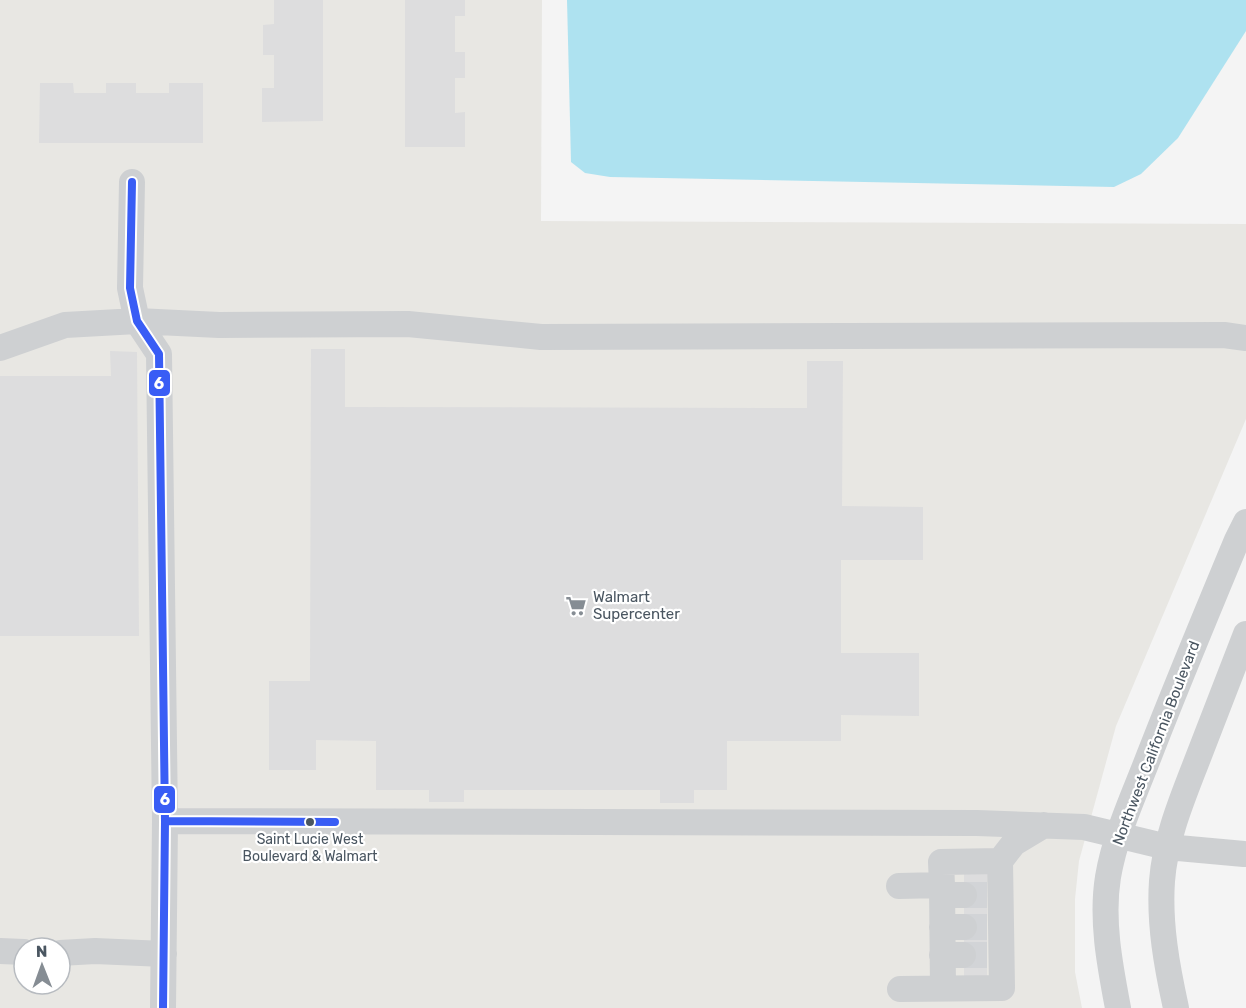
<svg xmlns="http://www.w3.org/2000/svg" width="1246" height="1008" font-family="Rubik,sans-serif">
  <rect width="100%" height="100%" fill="#f4f4f4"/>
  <!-- commercial -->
  <path fill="#e8e7e3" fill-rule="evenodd" d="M0 0H542L541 221 1246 224V419L1116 726 1079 861 1075 899V972L1082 1008H0ZM24 948H60V984H24Z"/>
  <!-- water -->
  <path fill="#aee2f0" d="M567 0H1246V31L1178 138 1141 174 1114 187 610 177 585 173 571 162Z"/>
  <!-- building -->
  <path fill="#ddddde" d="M274 0H323V121L262 122V88H274V55H263V25L274 24Z
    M405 0H465V16H455V52H465V78H455V113L465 112V147H405Z
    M40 83H73L74 93H106V83H136V93H169V83H203V143H39Z
    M311 349H345V407L807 408V361H843L842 506 923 507V560H841V653H919V716L841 715V741H727V790H694V803H660V790H464V802H429V790H376V741L316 740V770H269V681H310Z
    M110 351 137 352 139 636H0V376H111Z
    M964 873H987V984L964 985Z"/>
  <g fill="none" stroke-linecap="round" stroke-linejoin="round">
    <!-- minor-tunnel -->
    <path stroke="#d2d4d7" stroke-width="26" stroke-dasharray="26 13" stroke-linecap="butt" d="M964 895H987
      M964 927H987
      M963 955H987"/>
    <!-- minor -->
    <path stroke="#ced0d2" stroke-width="26" d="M132 182 130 288 137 321 159 354 165 821 163 1008
      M0 348 65 325 137 321 219 325 408 324 541 337 1224 335 1246 338
      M165 821 977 823 1084 827 1167 847 1244 854
      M942 885 943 988
      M899 886 942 885 941 862 1000 861
      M942 895H964
      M942 927H964
      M0 951 24 952
      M60 953 95 951 164 954
      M942 955H963
      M900 989 1002 988 1000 861 1014 843 1044 825
      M1118 1008C1110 966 1101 920 1108 877 1115 835 1134 795 1149 756 1177 684 1207 612 1237 540L1246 522
      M1176 1008C1167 967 1159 924 1162 881 1165 839 1183 797 1198 758 1214 716 1230 675 1246 634"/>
    <!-- bus-1 casing -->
    <g stroke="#fff" stroke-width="12">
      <path id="bus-1" d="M132 182 130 288 137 321 159 354 165 821 163 1008
        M165 821 335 822"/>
    </g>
    <!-- bus-1 -->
    <use href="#bus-1" stroke="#395df5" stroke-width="8"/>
  </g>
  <!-- icons -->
  <defs>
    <g id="supermarket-bare" transform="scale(1.62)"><path d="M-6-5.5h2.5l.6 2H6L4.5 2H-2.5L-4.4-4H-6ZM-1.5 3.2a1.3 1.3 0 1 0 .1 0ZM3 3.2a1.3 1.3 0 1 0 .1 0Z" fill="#868d94" stroke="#fff" stroke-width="2.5" paint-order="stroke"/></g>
  </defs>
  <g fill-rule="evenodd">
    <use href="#supermarket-bare" x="576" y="606"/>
  </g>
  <!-- markers -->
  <circle fill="#4a5661" stroke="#fff" stroke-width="2" cx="310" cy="822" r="5"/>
  <g text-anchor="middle" stroke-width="4.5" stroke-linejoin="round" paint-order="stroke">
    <!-- bus labels -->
    <g font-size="14" fill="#4a5661" stroke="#fff">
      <text x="310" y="844">Saint Lucie West<tspan x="310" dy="17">Boulevard &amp; Walmart</tspan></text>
    </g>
    <!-- poi labels -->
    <g font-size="15" fill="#4a5661" stroke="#fff" text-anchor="start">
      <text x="593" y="602">Walmart<tspan x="593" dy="17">Supercenter</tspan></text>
    </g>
    <!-- street labels -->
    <g font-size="15" fill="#4a5661" stroke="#fff">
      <text transform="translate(1156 743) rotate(-69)" y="5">Northwest California Boulevard</text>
    </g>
  </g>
  <g stroke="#fff" stroke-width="2">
    <rect x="148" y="369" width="23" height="28" rx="6" fill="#395df5"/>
    <rect x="153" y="785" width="23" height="29" rx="6" fill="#395df5"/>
  </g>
  <g font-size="16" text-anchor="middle" font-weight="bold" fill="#fff">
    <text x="159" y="389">6</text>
    <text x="165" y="805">6</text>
  </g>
  <!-- north arrow -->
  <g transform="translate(42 966) rotate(359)"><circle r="28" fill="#ffffff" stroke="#b7bbc0" stroke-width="1.5"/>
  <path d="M0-4.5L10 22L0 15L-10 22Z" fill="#868d94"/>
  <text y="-9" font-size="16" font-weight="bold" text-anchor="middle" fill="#4a5661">N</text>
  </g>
</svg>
